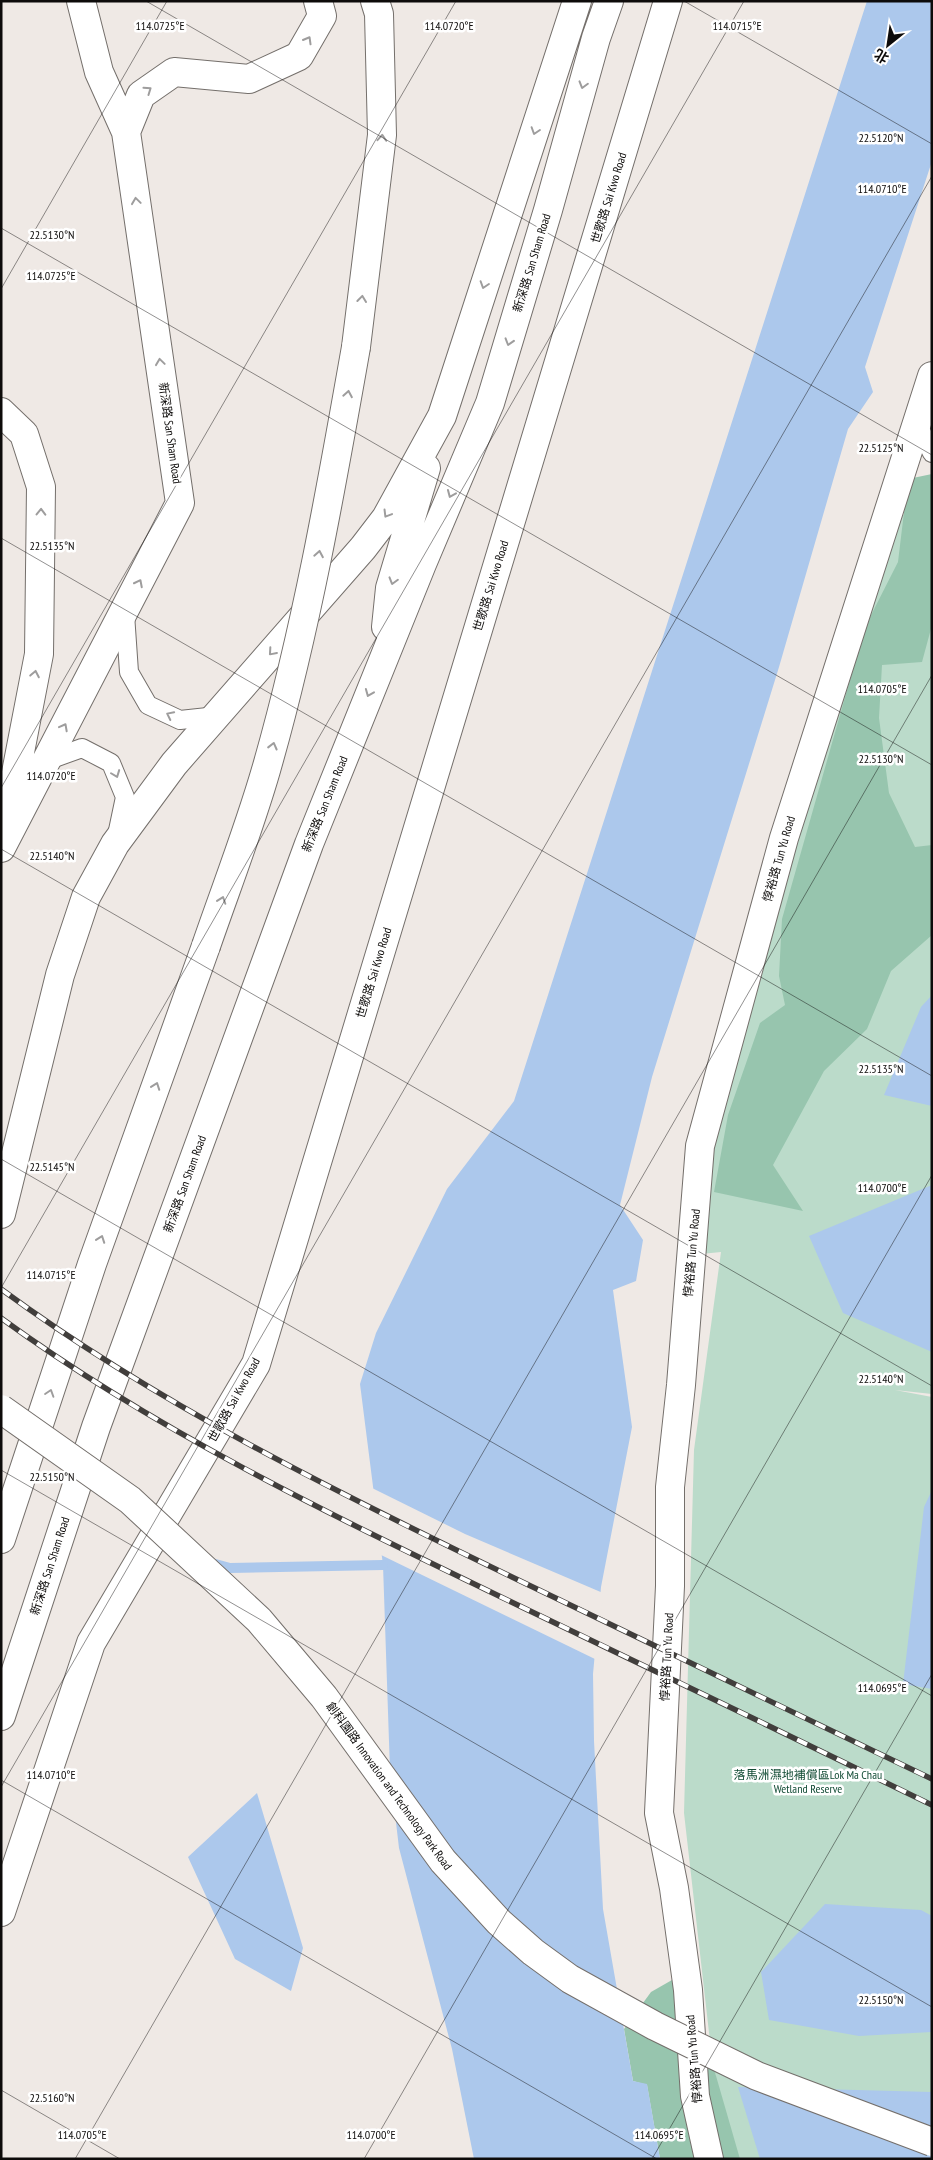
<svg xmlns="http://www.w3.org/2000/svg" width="933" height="2160" font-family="'PT Sans Narrow','Noto Sans SC',sans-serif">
  <rect width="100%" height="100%" fill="#efe9e5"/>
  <!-- green -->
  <path fill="#bbdbca" d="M889 513 932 518V1394L895 1390 932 1397V2159H730L711 2050 684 1813 694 1450 721 1252 691 1255 700 1146Z"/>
  <!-- forest -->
  <path fill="#97c5ae" d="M932 474V625L922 662 882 665 879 718 889 793 915 847 932 845V935L891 971 867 1029 824 1071 773 1165 803 1211 714 1192 728 1115 760 1023 785 1005 779 976 782 919 865 627 898 562 908 479Z
    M686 1972 740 2159H660L647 2085 633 2081 624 2029 651 1992Z"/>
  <!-- water -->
  <path fill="#acc8ec" d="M867 1H932V161L865 367 873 392 848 429 779 667 652 1077 620 1205 643 1240 636 1281 613 1290 632 1427 601 1587 593 1674 594 1741 603 1909 633 2081 647 2084 660 2159H474L452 2049 399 1848 390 1771 383 1565 360 1384 376 1333 447 1189 514 1101Z
    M932 995V1106L884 1095 921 1007Z
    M932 1185V1352L843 1313 809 1236Z
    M932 1490V1689L903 1684 924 1507Z
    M257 1793 303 1948 291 1991 235 1959 188 1857Z
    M825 1904 921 1910 932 1916V2032L859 2036 769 2020 761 1972Z
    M738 2087 932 2092V2159H760Z"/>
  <!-- pier -->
  <path fill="#efe9e5" d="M370 1487 465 1534 603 1593 597 1660 379 1554Z"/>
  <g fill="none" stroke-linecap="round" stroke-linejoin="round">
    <!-- stream -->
    <path stroke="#acc8ec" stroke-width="10" d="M208 1562 230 1568 383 1565"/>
    <!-- service casing -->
    <g stroke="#746f6b" stroke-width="20">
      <path id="service" d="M917 423 932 453
        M125 614 129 672 148 705 180 720 217 716
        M46 761 82 748 111 763 125 797 117 835"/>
    </g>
    <!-- minor casing -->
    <g stroke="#746f6b" stroke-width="30">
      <path id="minor" d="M1 1912 91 1643 256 1364 668 1
        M709 2159 695 2096 688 1990 674 1888 659 1813 670 1586V1487L681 1385 700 1146 784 838 932 376"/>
    </g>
    <!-- primary casing -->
    <g stroke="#746f6b" stroke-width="30">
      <path id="primary" d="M126 132 141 95 174 72 249 79 299 56 322 16 318 1
        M356 347 382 135 379 14 375 1
        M1 412 24 434 41 487 39 654 8 814
        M386 627 390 588 426 468
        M1 848 180 503 126 132 99 72 81 1
        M1 1214 60 975 86 897 115 844 174 764 363 548 386 518 442 416 577 1
        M1 1539 92 1264 206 946
        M1 1716 96 1427 309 844 422 564 490 403 548 210 596 38 609 1"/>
    </g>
    <!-- service -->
    <use href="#service" stroke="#fff" stroke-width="18"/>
    <!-- minor -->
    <use href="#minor" stroke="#fff" stroke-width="28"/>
    <!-- primary -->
    <use href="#primary" stroke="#fff" stroke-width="28"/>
    <!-- rail casing -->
    <g stroke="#413e3c" stroke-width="5.5">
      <path id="rail" d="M1 1289C159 1405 336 1492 512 1577 652 1644 792 1712 932 1779
        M1 1318C155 1430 327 1513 499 1596 643 1665 788 1735 932 1805"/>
    </g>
    <!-- rail -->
    <use href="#rail" stroke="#fff" stroke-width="4" stroke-dasharray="11" stroke-linecap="butt"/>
    <!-- tertiary-bridge casing -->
    <g stroke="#746f6b" stroke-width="30" stroke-linecap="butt">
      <path id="tertiary-bridge" d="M1 1409 130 1500 259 1620 324 1697 443 1861 499 1922 533 1952 570 1979 655 2026 757 2076 932 2142"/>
    </g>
    <!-- primary-bridge casing -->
    <g stroke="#746f6b" stroke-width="30" stroke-linecap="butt">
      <path id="primary-bridge" d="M206 946C226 888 249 829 266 770 306 631 331 489 356 347"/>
    </g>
    <!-- tertiary-bridge -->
    <use href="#tertiary-bridge" stroke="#fff" stroke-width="28"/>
    <!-- primary-bridge -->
    <use href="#primary-bridge" stroke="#fff" stroke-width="28"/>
  </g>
  <!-- one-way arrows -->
  <defs><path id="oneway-chevron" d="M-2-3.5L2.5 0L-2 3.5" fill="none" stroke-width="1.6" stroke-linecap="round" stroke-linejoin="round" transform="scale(1.25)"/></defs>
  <g stroke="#9e9d9d">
    <use href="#oneway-chevron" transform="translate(308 40) rotate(-60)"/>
    <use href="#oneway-chevron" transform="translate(583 85) rotate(106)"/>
    <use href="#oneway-chevron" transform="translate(148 90) rotate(-35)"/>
    <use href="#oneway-chevron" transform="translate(535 131) rotate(108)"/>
    <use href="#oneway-chevron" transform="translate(382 138) rotate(-86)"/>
    <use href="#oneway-chevron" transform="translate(136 201) rotate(-98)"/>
    <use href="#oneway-chevron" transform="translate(484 285) rotate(108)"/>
    <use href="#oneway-chevron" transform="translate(362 299) rotate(-83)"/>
    <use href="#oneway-chevron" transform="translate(509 342) rotate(107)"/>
    <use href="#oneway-chevron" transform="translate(160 362) rotate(-98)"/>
    <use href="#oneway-chevron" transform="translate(348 394) rotate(-80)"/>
    <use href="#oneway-chevron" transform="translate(451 494) rotate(113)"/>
    <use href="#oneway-chevron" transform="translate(41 512) rotate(-89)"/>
    <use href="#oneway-chevron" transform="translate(387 514) rotate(121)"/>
    <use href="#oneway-chevron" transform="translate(319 554) rotate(-80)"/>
    <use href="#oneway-chevron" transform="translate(393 581) rotate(106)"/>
    <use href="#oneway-chevron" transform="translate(139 583) rotate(-63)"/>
    <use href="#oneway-chevron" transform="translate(272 652) rotate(131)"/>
    <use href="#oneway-chevron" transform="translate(35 674) rotate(-79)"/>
    <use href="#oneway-chevron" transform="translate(369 693) rotate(112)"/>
    <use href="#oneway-chevron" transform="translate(170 715) rotate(-154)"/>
    <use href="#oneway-chevron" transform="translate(64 727) rotate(-62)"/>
    <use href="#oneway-chevron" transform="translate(273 746) rotate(-76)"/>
    <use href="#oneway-chevron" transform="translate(116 774) rotate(69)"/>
    <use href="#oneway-chevron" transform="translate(222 900) rotate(-71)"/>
    <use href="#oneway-chevron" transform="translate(156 1086) rotate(-70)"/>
    <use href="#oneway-chevron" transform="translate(101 1239) rotate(-70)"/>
    <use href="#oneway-chevron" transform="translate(50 1393) rotate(-72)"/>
  </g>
  <!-- ticks -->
  <path fill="none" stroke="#0d0b0a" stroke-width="1" stroke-opacity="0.45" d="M146 1 932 455M684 1 932 144M1 228 932 765M1 289 167 1M1 538 932 1076M1 788 456 1M1 849 932 1386M1 1159 932 1696M1 1288 744 1M1 1470 932 2007M1 1780 657 2159M1 1787 932 176M1 2090 120 2159M75 2159 932 675M364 2159 932 1175M652 2159 932 1674"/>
  <g text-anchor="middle" stroke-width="5" stroke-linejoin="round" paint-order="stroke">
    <!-- street labels -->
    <g font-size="12" fill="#0d0b0a" stroke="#fff">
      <text transform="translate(609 198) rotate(-73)" y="4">世歌路 Sai Kwo Road</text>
      <text transform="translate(532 263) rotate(-73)" y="4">新深路 San Sham Road</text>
      <text transform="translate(170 433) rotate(82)" y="4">新深路 San Sham Road</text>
      <text transform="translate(491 586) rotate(-73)" y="4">世歌路 Sai Kwo Road</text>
      <text transform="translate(325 804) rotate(-68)" y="4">新深路 San Sham Road</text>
      <text transform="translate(779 859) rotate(-74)" y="4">惇裕路 Tun Yu Road</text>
      <text transform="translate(374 973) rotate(-73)" y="4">世歌路 Sai Kwo Road</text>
      <text transform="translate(185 1184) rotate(-70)" y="4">新深路 San Sham Road</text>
      <text transform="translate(692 1253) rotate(-85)" y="4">惇裕路 Tun Yu Road</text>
      <text transform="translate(234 1400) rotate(-61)" y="4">世歌路 Sai Kwo Road</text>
      <text transform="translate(50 1566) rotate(-72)" y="4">新深路 San Sham Road</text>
      <text transform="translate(667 1657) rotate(-87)" y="4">惇裕路 Tun Yu Road</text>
      <text transform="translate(389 1786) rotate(54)" y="4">創科園路 Innovation and Technology Park Road</text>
      <text transform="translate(694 2059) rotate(-95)" y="4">惇裕路 Tun Yu Road</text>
    </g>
    <!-- park labels -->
    <g font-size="12" fill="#124c35" stroke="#fff">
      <text x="808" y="1779">落馬洲濕地補償區Lok Ma Chau<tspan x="808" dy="14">Wetland Reserve</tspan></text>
    </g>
  </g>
  <g font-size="12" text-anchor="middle" fill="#0d0b0a" stroke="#fff" stroke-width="5" stroke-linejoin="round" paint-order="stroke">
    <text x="449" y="30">114.0720°E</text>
    <text x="160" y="30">114.0725°E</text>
    <text x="737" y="30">114.0715°E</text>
    <text x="881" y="142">22.5120°N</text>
    <text x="882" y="193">114.0710°E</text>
    <text x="52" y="239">22.5130°N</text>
    <text x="51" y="280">114.0725°E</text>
    <text x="881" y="452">22.5125°N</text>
    <text x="52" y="550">22.5135°N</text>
    <text x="882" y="693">114.0705°E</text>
    <text x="881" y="763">22.5130°N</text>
    <text x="51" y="780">114.0720°E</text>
    <text x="52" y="860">22.5140°N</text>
    <text x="881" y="1073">22.5135°N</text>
    <text x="52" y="1171">22.5145°N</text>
    <text x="882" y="1192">114.0700°E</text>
    <text x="51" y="1279">114.0715°E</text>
    <text x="881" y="1383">22.5140°N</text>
    <text x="52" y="1481">22.5150°N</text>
    <text x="882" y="1692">114.0695°E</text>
    <text x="51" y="1779">114.0710°E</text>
    <text x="881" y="2004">22.5150°N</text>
    <text x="52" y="2102">22.5160°N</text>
    <text x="82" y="2139">114.0705°E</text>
    <text x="371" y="2139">114.0700°E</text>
    <text x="659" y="2139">114.0695°E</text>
  </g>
  <!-- border -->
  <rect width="933" height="2160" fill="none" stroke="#0d0b0a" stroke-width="5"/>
  <!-- north arrow -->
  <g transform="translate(888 45) rotate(210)" stroke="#ffffff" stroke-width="4" paint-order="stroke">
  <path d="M0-4L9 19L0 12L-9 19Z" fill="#0d0b0a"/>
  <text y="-8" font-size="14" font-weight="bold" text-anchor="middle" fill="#0d0b0a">北</text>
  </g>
</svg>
